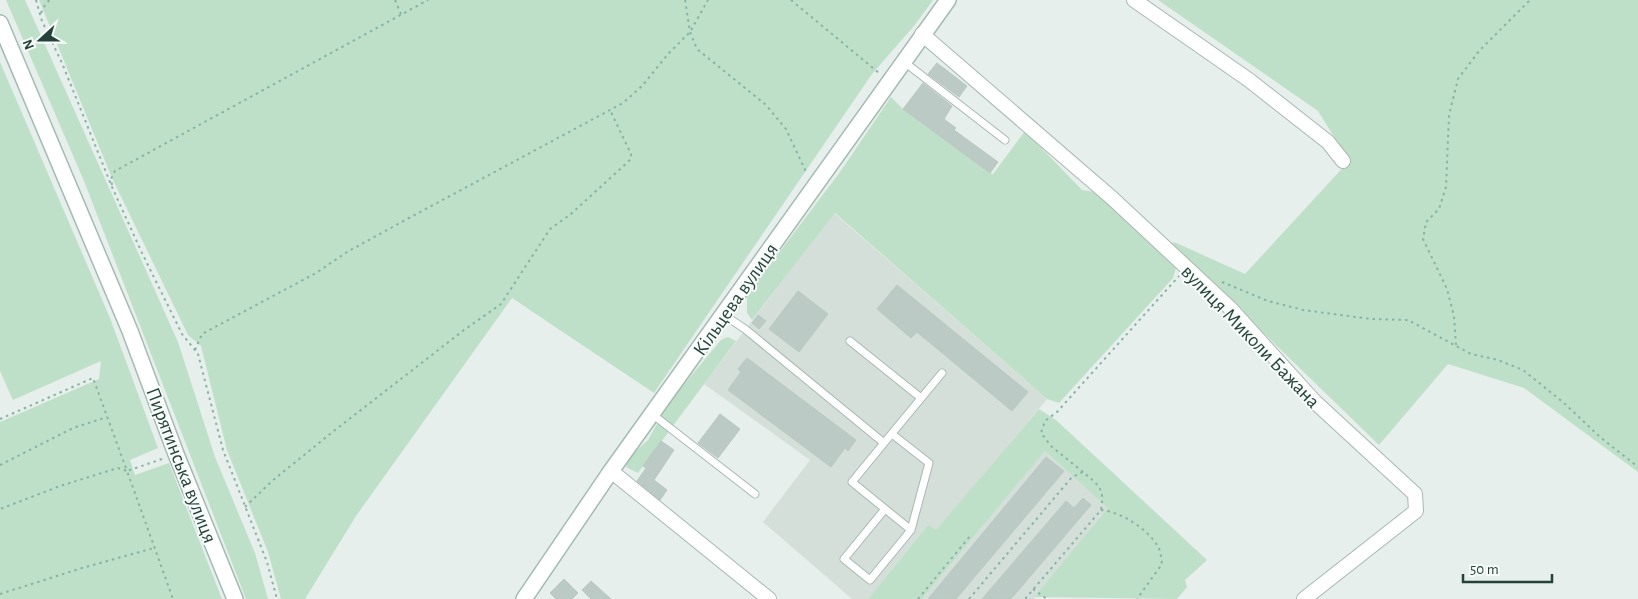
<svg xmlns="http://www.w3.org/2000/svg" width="1638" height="599" font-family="'Alegreya Sans',sans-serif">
  <rect width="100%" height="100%" fill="#e6efeb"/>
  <!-- built -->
  <path fill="#d4dfda" d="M834 213 1047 399 936 531 928 525 868 599H852L763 522 810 460 704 384Z
    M1045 451 1109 508 1034 597 1036 599H922Z"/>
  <!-- green -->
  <path fill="#bfe0c8" d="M6 0H25L178 342 215 457 255 553 268 599H246L84 181Z
    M39 0H933L914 26 872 74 654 393 512 298 356 516 305 599H281L268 552 227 450 201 346 188 335 112 178Z
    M1158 0H1638V472L1524 388 1448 364 1379 445 1172 244 1174 242 1245 274 1349 161 1318 111Z
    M0 62 110 318 158 448 130 460 135 475 169 463 222 599H0V422L99 379 101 361 13 400 0 371Z
    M891 97 903 109 990 173 993 174 1025 131 1082 190 1095 192 1176 268 1173 278 1059 403 1047 399 835 213 752 320 747 313V295L840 172Z
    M728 337 736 341 638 473 626 467 630 456 648 440 670 401 721 340Z
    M1039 409 1056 420 1207 560 1185 580 1187 587 1177 599 1034 597 1108 508 1045 451 922 599H868L928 525 936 530Z"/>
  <!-- building -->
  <path fill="#bbcac4" stroke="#b8c9c2" d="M937 63 967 86 959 97 928 74Z
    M923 83 952 106 944 119 956 128 954 130 998 162 990 173 903 109Z
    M897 285 1028 392 1012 411 917 332 911 338 877 309Z
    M798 291 828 314 799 352 769 329Z
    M758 315 766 321 759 329 752 323Z
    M747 358 856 440 848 451 845 448 831 467 728 390 741 372 738 369Z
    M720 414 740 429 718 458 698 443Z
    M661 441 674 450 654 480 667 490 660 500 637 481 646 468 643 466Z
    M1046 457 1064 471 956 599H928Z
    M1083 498 1091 505 1011 599H982L1066 501 1074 508Z
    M564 579 578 593 572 599H556L550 593Z
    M591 581 611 599H591L582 590Z"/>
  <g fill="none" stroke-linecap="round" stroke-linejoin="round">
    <!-- lane casing -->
    <g stroke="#a8b8b2" stroke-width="9">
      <path id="lane" d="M903 61 1005 140
        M724 315 745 329 884 443 942 373
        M850 341 921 398
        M652 414 755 494
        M892 434 929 463 911 530
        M884 443 852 482 911 530 870 580 844 559 885 509"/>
    </g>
    <!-- street casing -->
    <g stroke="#a8b8b2" stroke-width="16">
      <path id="street" d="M1134 0 1249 80 1328 142 1343 161
        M922 34 1112 198 1230 308 1315 402 1415 494 1416 511 1304 599
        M611 471 769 599"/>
    </g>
    <!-- secondary casing -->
    <g stroke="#a4bbb3" stroke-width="18">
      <path id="secondary" d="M0 23 130 331 176 454 235 599
        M524 599 611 471 948 0"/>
    </g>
    <!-- path -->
    <path stroke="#86b3a5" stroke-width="2" stroke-dasharray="2.5 4" stroke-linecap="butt" d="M36 0 42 21 62 63 112 187 142 253 182 334 198 354 223 450 267 562 277 599
      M395 0 401 14
      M685 0 690 32 697 49 766 105 786 129 807 174
      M791 0 879 73
      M41 13 46 3 50 0
      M112 185 111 179 115 171 428 0
      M1222 282 1268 301 1303 310 1371 319 1408 320 1471 354 1498 360 1523 370 1564 403 1600 437 1638 467
      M1456 345 1454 316 1447 289 1423 239 1426 222 1439 209 1446 187 1449 115 1458 79 1479 51 1530 0
      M195 350 202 334 316 273 347 252 409 218 623 103 642 86 669 53 690 32 708 0
      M0 419 93 378 127 471 118 468 60 486 0 509
      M162 459 127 471 173 599
      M0 465 73 428 107 417
      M1083 472 1051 446 1041 433 1045 421 1057 412 1179 276
      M245 507 272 481 330 434 464 330 501 304 550 229 571 214 631 159V154L610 110
      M1101 510C1121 512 1146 528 1157 545 1161 550 1161 559 1162 564L1137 599
      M1033 589 1047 599
      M0 594 82 568 154 548
      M918 599 971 535
      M969 599 1072 477 1083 472C1099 486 1105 488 1101 510L1025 599"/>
    <!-- lane -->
    <use href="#lane" stroke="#fff" stroke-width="7"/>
    <!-- street -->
    <use href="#street" stroke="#fff" stroke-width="14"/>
    <!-- secondary -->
    <use href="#secondary" stroke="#fff" stroke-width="15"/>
  </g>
  <g text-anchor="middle" stroke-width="4" stroke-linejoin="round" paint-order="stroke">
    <!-- street labels -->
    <g font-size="20" fill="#24423a" stroke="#f7fbf9">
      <text transform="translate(735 299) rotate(-55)" y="7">Кільцева вулиця</text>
      <text transform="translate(1251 336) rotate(46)" y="7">вулиця Миколи Бажана</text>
      <text transform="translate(182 465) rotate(69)" y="7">Пирятинська вулиця</text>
    </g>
  </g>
  <!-- north arrow -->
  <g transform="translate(40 40) rotate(249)" stroke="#f7fbf9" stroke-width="4" paint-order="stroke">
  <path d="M0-4L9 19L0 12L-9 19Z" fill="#24423a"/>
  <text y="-8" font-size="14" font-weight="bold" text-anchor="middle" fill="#24423a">N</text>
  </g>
  <!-- scale -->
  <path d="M1463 574v8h89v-8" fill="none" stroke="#24423a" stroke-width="2.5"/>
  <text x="1470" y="574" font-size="15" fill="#24423a" stroke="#f7fbf9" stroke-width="4" paint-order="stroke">50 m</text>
</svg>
